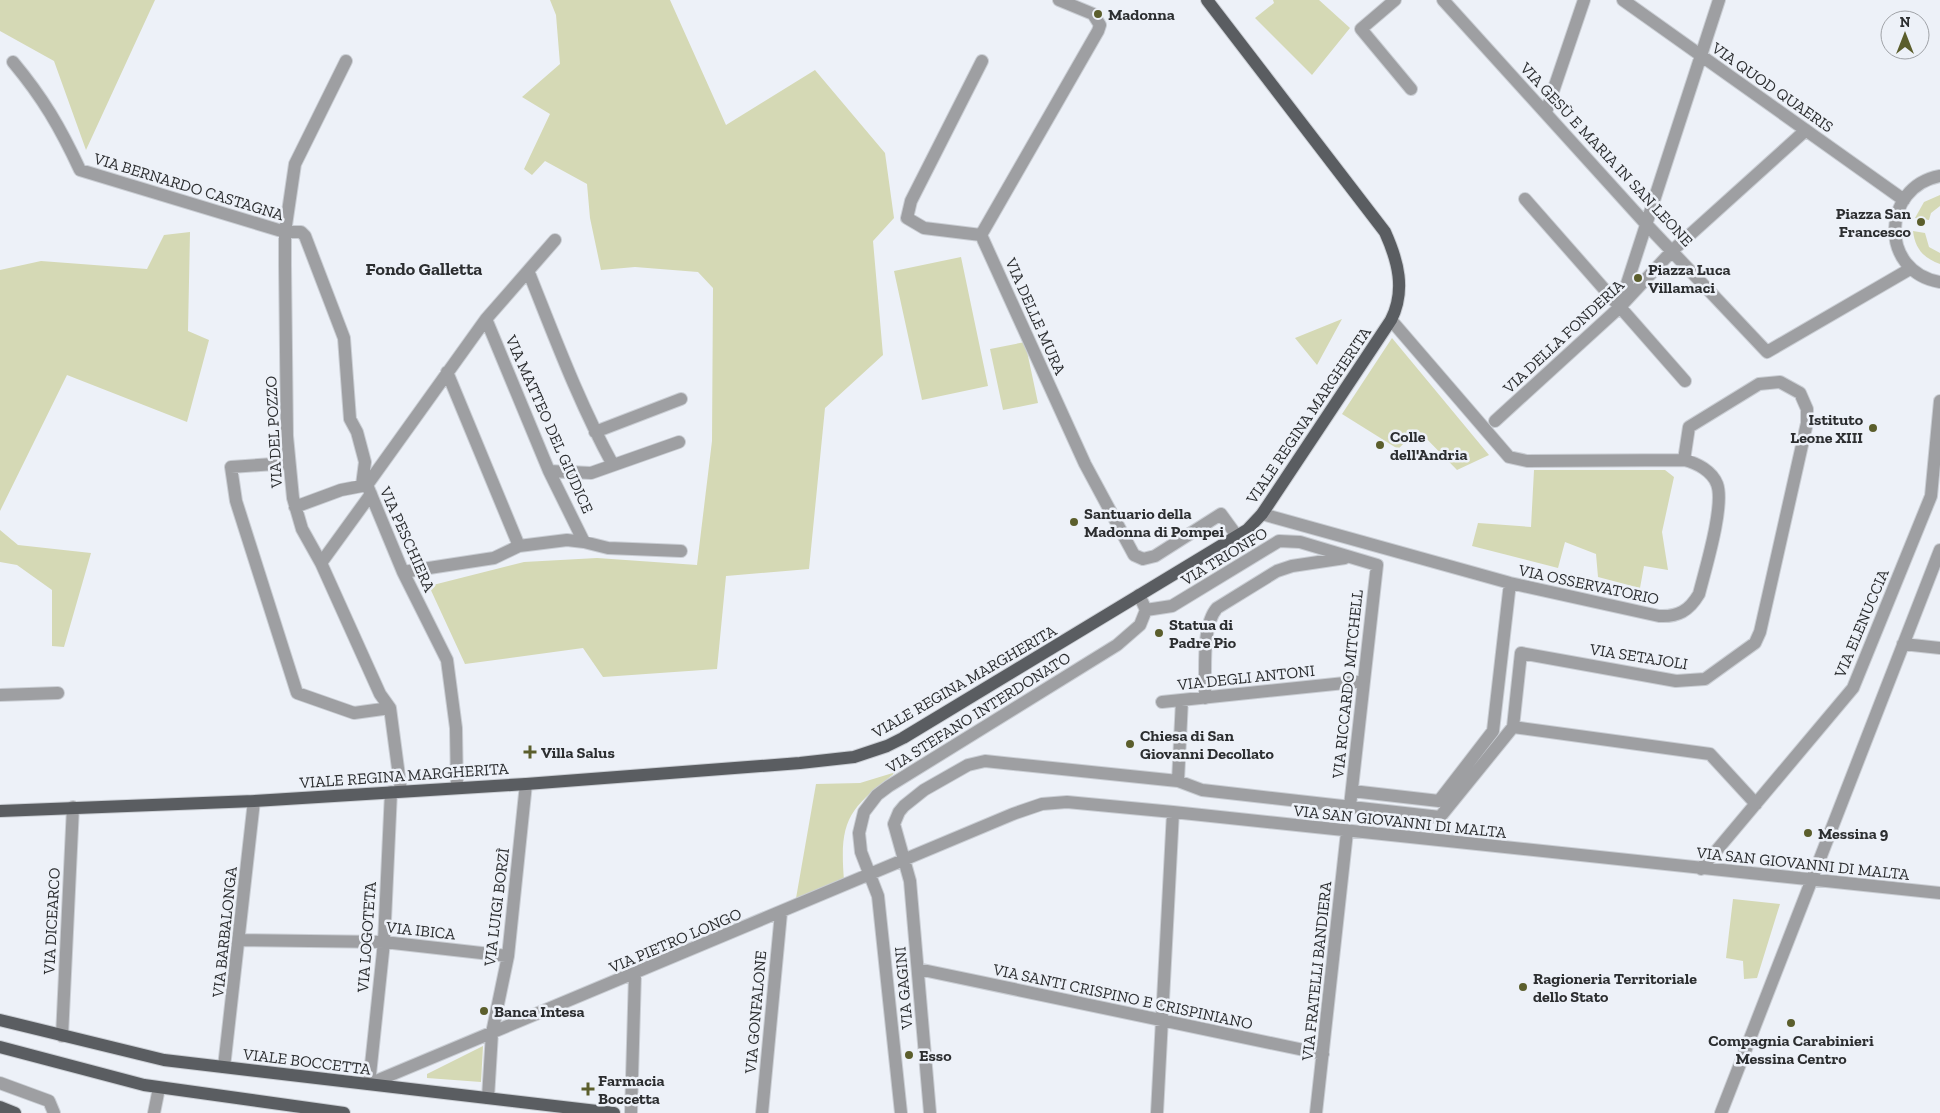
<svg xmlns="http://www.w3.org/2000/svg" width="1940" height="1113" font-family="'Zilla Slab',serif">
  <rect width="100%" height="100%" fill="#edf1f8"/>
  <!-- green -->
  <path fill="#d5d9b5" d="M0 0H155L86 150 54 61 0 31Z
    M550 0H670L726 125 815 70 885 153 894 218 873 241 883 355 825 408 809 569 726 576 717 669 603 677 583 648 465 664 429 586 524 562 597 558 697 565 712 441 713 288 698 272 635 267 601 270 590 218 587 184 545 161 532 175 524 169 550 114 522 97 560 64 556 15Z
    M1273 0H1319L1350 28 1312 75 1255 18 1274 3Z
    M1940 195V206L1931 213 1929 220 1915 218 1924 202Z
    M1913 231 1925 233 1929 247 1940 253V264C1923 258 1915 248 1913 231Z
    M190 232 188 331 209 340 187 422 67 375 0 511V270L41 261 147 269 164 235Z
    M961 257 988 386 922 400 894 271Z
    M1342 319 1317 365 1295 338Z
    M1392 338 1489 455 1457 470 1418 430 1398 449 1342 414Z
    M1025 342 1038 403 1003 410 990 349Z
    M1534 470H1665L1674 477 1662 532 1668 570 1644 566 1640 588 1598 577 1596 554 1565 542 1558 568 1472 546 1478 523 1531 527Z
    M0 530 18 545 91 553 64 647 52 646V590L17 565 0 562Z
    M896 772C849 809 839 819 844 880L795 904 816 784 860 783Z
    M1733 899 1780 904 1757 978 1744 979 1743 961 1726 958Z
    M483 1046 481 1082 427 1078V1074Z"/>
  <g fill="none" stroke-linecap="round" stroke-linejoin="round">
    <!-- minor casing -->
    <g stroke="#caced4" stroke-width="14">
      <path id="minor" d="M1059 0 1093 14 1100 25 1098 31 981 235 1085 464 1134 555 1143 559 1155 556 1221 514 1237 536
        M1395 0 1361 29 1411 89
        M1443 0 1646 224 1767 352 1910 269
        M1623 0 1904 200
        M346 61 295 164 285 232V265L287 436 293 498 302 529 321 563 380 694 390 708 401 791
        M13 62C43 98 60 127 80 170L285 232H301L305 236 344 338 350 419 357 432 365 462 362 485
        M1546 112 1584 0
        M1940 176C1881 187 1879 272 1940 282
        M1525 199 1685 381
        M981 235 924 228 907 218 911 201 982 61
        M529 273C555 338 579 403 613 465
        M1621 302 1719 0
        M486 319 549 471 584 542
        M447 372 519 546
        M1495 421 1620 307 1673 250 1806 130
        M595 432 681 399
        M1684 460 1689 427 1759 384 1780 382 1800 393 1807 409V423L1760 632 1755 643 1705 679 1676 681 1521 653 1513 727 1710 754 1756 804
        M288 463 231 467 236 501 297 693 354 713 390 708
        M549 471 591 473 679 442
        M367 485 403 572 447 660 456 728 457 788
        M367 485 486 319 555 240
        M295 507 341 490 367 485
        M1262 514 1510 583 1659 616C1678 617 1689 611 1699 594 1705 570 1725 505 1717 484 1712 471 1697 463 1684 460L1527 461 1509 457 1391 320
        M321 563 371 494
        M403 572 494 558 519 546 567 540 584 542 608 548 681 551
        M1146 610 1172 606 1279 541 1300 542 1377 565 1350 806
        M1903 644 1940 648
        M0 695 58 693
        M1205 698C1206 673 1201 626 1217 608L1277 571 1292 566 1345 558
        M1162 702 1364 681
        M1178 781 1182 700
        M1352 791 1439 801 1493 731 1510 583
        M391 792 384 942 369 1084 1013 814 1042 804 1067 802 1173 812 1940 893
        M1701 869 1853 688 1931 496 1940 401
        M240 940 384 942 508 956
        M918 969 1323 1054
        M62 1036 73 807
        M224 1067 254 801
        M0 1083 49 1101 54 1113
        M488 1098 492 1033 508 956 526 784
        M154 1113 159 1088
        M631 1113 635 974
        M762 1113 781 913
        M901 1113 878 896 861 852 859 833 864 812 877 795 889 786 1117 645 1140 625 1146 610 1139 595
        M930 1113 910 881 894 824 899 812 904 806 924 790 968 765 985 761 1178 781 1202 790 1440 817 1513 727
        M1157 1113 1173 812
        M1316 1113 1347 832
        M1721 1113 1940 550"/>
    </g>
    <!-- major casing -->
    <g stroke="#caced4" stroke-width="14">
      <path id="major" d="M0 811 254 801 526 784 800 763 854 757 887 746 903 738 1247 530 1262 514 1391 320C1406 290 1398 261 1385 232L1207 0
        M0 1020 164 1060 614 1113
        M0 1047 144 1085 344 1113
        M0 1107 15 1113"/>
    </g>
    <!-- minor -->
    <use href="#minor" stroke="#9e9fa2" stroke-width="12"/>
    <!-- major -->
    <use href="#major" stroke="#5a5d61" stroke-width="12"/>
  </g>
  <!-- markers -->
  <g fill="#5b5e2c" stroke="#edf1f8" stroke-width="2">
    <circle cx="1098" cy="14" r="5"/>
    <circle cx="1921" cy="222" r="5"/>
    <circle cx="1638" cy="278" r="5"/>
    <circle cx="1873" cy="428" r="5"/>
    <circle cx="1380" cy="445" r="5"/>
    <circle cx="1074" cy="522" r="5"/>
    <circle cx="1159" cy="633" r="5"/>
    <circle cx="1130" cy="744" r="5"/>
    <path d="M527.5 744.5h5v5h5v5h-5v5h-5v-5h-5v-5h5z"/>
    <circle cx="1808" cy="833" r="5"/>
    <circle cx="1523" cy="987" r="5"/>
    <circle cx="484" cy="1011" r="5"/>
    <circle cx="1791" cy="1023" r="5"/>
    <circle cx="909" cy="1055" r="5"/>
    <path d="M585.5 1081.5h5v5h5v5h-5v5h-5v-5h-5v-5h5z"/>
  </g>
  <g text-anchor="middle" stroke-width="5" stroke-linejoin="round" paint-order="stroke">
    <!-- poi labels -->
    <g font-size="16" font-weight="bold" fill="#2c2e30" stroke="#edf1f8" text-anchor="start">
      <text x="1108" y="20">Madonna</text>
      <text x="1911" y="219" text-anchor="end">Piazza San<tspan x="1911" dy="18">Francesco</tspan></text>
      <text x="1648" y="275">Piazza Luca<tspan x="1648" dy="18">Villamaci</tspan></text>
      <text x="1863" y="425" text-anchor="end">Istituto<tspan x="1863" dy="18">Leone XIII</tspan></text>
      <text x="1390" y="442">Colle<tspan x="1390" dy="18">dell'Andria</tspan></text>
      <text x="1084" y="519">Santuario della<tspan x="1084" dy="18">Madonna di Pompei</tspan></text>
      <text x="1169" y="630">Statua di<tspan x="1169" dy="18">Padre Pio</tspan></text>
      <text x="1140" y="741">Chiesa di San<tspan x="1140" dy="18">Giovanni Decollato</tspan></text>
      <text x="541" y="758">Villa Salus</text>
      <text x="1818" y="839">Messina 9</text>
      <text x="1533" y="984">Ragioneria Territoriale<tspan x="1533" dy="18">dello Stato</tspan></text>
      <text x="494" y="1017">Banca Intesa</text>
      <text x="1791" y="1046" text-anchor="middle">Compagnia Carabinieri<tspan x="1791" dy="18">Messina Centro</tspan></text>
      <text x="919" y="1061">Esso</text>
      <text x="598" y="1086">Farmacia<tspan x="598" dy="18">Boccetta</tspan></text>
    </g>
    <!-- street labels -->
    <g font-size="16" fill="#2c2e30" stroke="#edf1f8">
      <text transform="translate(1773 87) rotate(35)" y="6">VIA QUOD QUAERIS</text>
      <text transform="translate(1607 154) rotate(47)" y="6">VIA GESÙ E MARIA IN SAN LEONE</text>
      <text transform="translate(189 186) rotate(17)" y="6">VIA BERNARDO CASTAGNA</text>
      <text transform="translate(1036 316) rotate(66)" y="6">VIA DELLE MURA</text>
      <text transform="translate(1563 336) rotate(-43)" y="6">VIA DELLA FONDERIA</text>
      <text transform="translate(1308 415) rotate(-56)" y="6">VIALE REGINA MARGHERITA</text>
      <text transform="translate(550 424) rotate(66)" y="6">VIA MATTEO DEL GIUDICE</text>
      <text transform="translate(273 432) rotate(-93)" y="6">VIA DEL POZZO</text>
      <text transform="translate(408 539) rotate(66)" y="6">VIA PESCHIERA</text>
      <text transform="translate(1224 556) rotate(-31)" y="6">VIA TRIONFO</text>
      <text transform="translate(1589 584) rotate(12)" y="6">VIA OSSERVATORIO</text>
      <text transform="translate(1861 623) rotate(-67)" y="6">VIA ELENUCCIA</text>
      <text transform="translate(1639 656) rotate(9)" y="6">VIA SETAJOLI</text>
      <text transform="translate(1246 677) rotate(-6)" y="6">VIA DEGLI ANTONI</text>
      <text transform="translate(964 681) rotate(-30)" y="6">VIALE REGINA MARGHERITA</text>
      <text transform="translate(1347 684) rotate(-84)" y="6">VIA RICCARDO MITCHELL</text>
      <text transform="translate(978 712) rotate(-32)" y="6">VIA STEFANO INTERDONATO</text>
      <text transform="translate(404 775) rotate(-4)" y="6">VIALE REGINA MARGHERITA</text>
      <text transform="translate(1400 821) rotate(6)" y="6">VIA SAN GIOVANNI DI MALTA</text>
      <text transform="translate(1803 863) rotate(6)" y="6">VIA SAN GIOVANNI DI MALTA</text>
      <text transform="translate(496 907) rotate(-83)" y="6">VIA LUIGI BORZÌ</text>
      <text transform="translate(51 921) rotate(-87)" y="6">VIA DICEARCO</text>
      <text transform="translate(421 930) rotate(6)" y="6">VIA IBICA</text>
      <text transform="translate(224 932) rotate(-84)" y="6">VIA BARBALONGA</text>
      <text transform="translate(366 937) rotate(-86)" y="6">VIA LOGOTETA</text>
      <text transform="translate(675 940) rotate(-23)" y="6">VIA PIETRO LONGO</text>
      <text transform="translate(1316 971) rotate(-84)" y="6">VIA FRATELLI BANDIERA</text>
      <text transform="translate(903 988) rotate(-95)" y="6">VIA GAGINI</text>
      <text transform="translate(1123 996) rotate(12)" y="6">VIA SANTI CRISPINO E CRISPINIANO</text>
      <text transform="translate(755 1012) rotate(-85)" y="6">VIA GONFALONE</text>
      <text transform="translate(307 1061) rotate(7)" y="6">VIALE BOCCETTA</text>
    </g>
    <!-- neighbourhood labels -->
    <g font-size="18" font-weight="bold" fill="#2c2e30" stroke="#edf1f8">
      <text x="424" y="275">Fondo Galletta</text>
    </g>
  </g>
  <!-- north arrow -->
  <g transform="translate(1905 35)"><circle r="24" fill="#edf1f8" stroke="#a0a3a8"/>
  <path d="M0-4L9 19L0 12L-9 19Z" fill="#5b5e2c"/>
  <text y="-8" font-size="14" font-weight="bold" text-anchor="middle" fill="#2c2e30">N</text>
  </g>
</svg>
